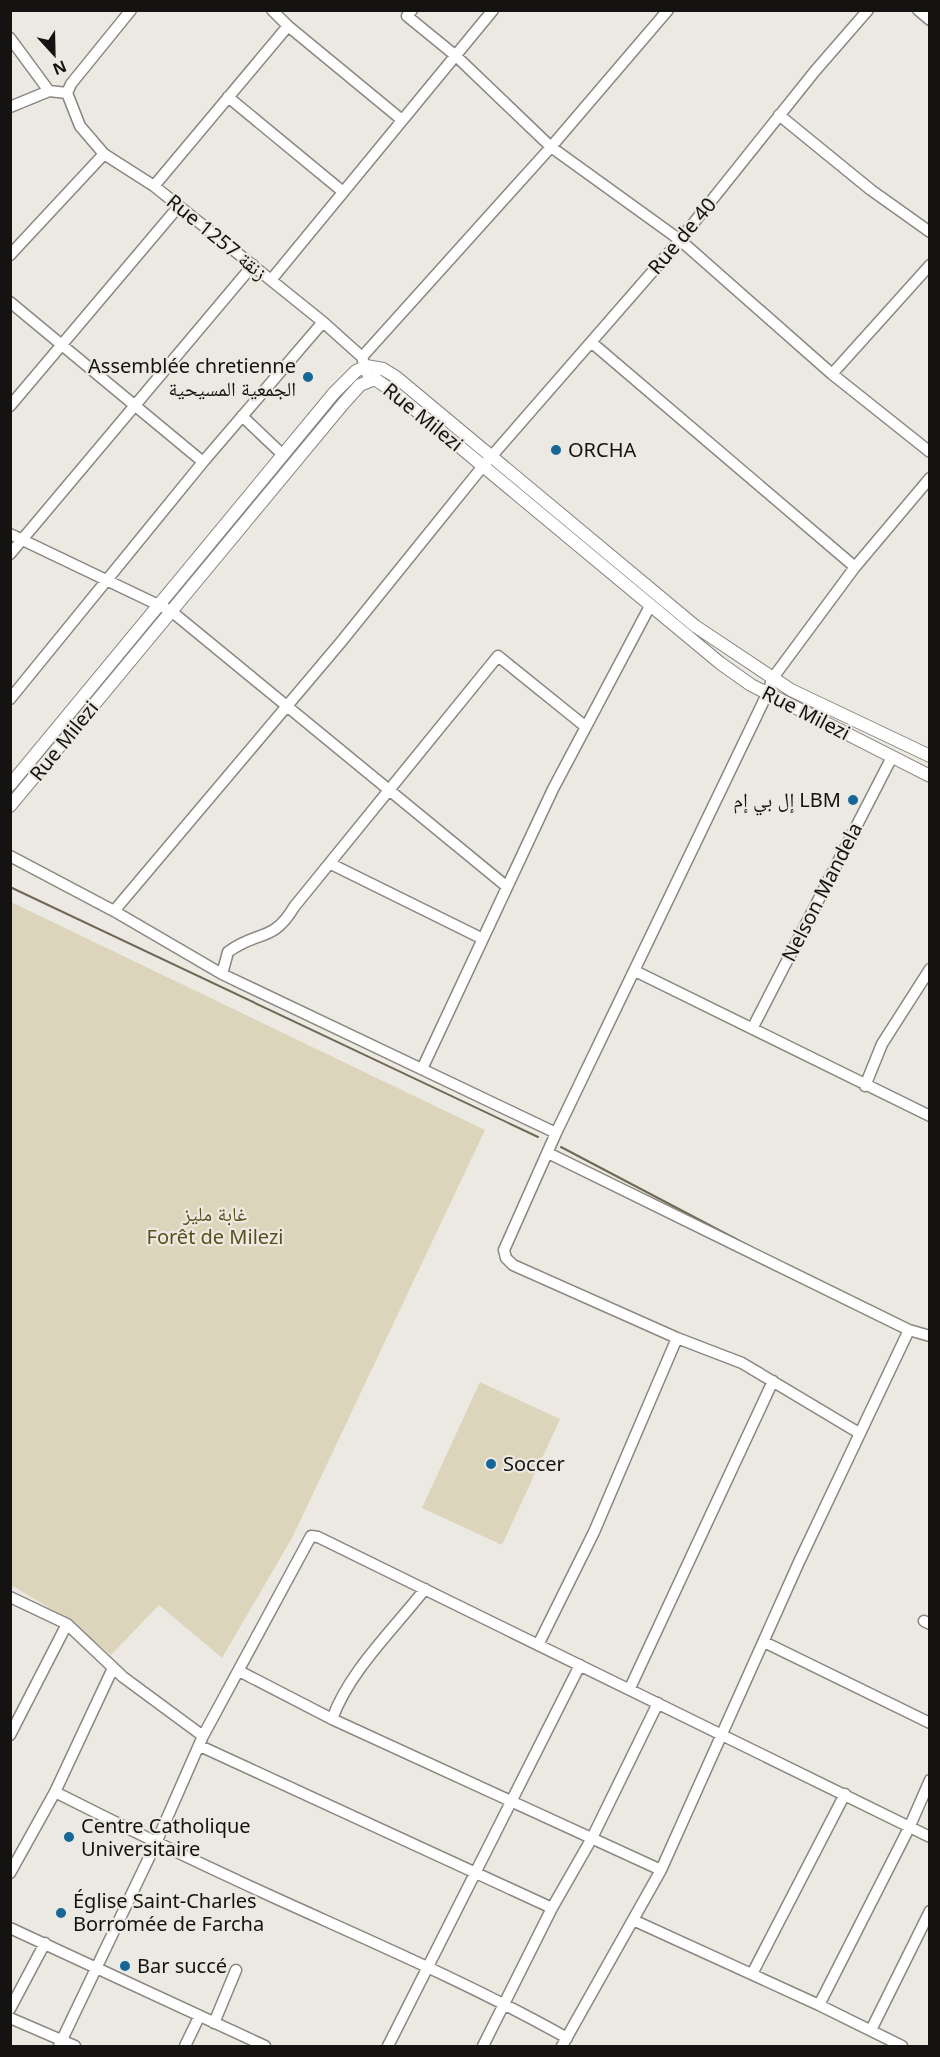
<svg xmlns="http://www.w3.org/2000/svg" width="940" height="2057" font-family="'Noto Sans','Noto Naskh Arabic',sans-serif">
  <rect width="100%" height="100%" fill="#ebe9e1"/>
  <!-- green -->
  <path fill="#ddd5bb" d="M11 902 485 1130 292 1538 222 1658 159 1605 111 1655 65 1617 11 1585Z
    M480 1382 560 1419 502 1545 422 1508Z"/>
  <g fill="none" stroke-linecap="round" stroke-linejoin="round">
    <!-- stream -->
    <path stroke="#6e6854" stroke-width="2" d="M10 887 538 1137
      M561 1147 753 1248"/>
    <!-- minor casing -->
    <g stroke="#898780" stroke-width="13">
      <path id="minor" d="M272 10 288 26
        M412 10 407 16 456 56 551 147 680 240 832 374 930 452
        M918 10 930 20
        M10 38 49 91
        M67 93 80 126 104 154 154 186 323 322 362 357 369 380
        M67 93 71 84 131 10
        M228 97 342 191
        M10 107 49 91 67 93
        M779 115 871 190 930 232
        M154 186 288 26 402 120
        M10 255 104 154
        M271 280 493 10
        M10 302 203 462
        M591 342 855 567
        M362 357 551 147 668 10
        M832 374 930 265
        M10 406 179 206
        M242 416 283 455
        M10 534 171 611 506 886
        M10 554 253 265
        M10 699 203 462 323 322
        M10 856 114 911 222 974 556 1133
        M331 864 481 938
        M114 911 341 642 483 466 680 240 815 71 868 10
        M635 971 930 1116
        M222 974 228 952C257 930 273 943 294 907L498 656 586 727
        M753 1027 892 757
        M422 1069 553 789 650 606
        M865 1086 882 1044 930 969
        M548 1153 909 1330 930 1336
        M859 1433 742 1363 677 1338 513 1265 506 1258 504 1250 556 1133 769 690 772 679 855 567 930 478
        M10 1597 67 1624 123 1677 203 1736
        M924 1621 930 1624
        M764 1642 930 1723
        M538 1645 594 1532 677 1338
        M239 1671 332 1719 661 1870
        M630 1688 773 1381
        M332 1719C350 1670 393 1630 425 1589
        M10 1735 67 1624
        M200 1746 552 1908
        M55 1792C134 1832 213 1870 293 1906 386 1948 478 1988 567 2038
        M10 1873 55 1792 113 1668
        M633 1920 819 2005 902 2046
        M10 1928 265 2046
        M752 1974 845 1794
        M819 2005 909 1828 930 1780
        M10 2009 45 1943
        M10 2018 75 2046
        M214 2023 236 1970
        M871 2030 930 1911
        M59 2046 156 1843 203 1736 311 1536 318 1537 930 1837
        M185 2046 199 2017
        M388 2046 580 1665
        M483 2046 552 1908 592 1838 658 1703
        M562 2046 661 1870 799 1562 909 1330"/>
    </g>
    <!-- tertiary casing -->
    <g stroke="#898780" stroke-width="14">
      <path id="tertiary" d="M10 785 334 393 356 371 366 366 383 369 396 377 695 626 791 690 930 756
        M10 806 343 404 360 385 375 379 395 393 720 663 751 685 930 776"/>
    </g>
    <!-- minor -->
    <use href="#minor" stroke="#fff" stroke-width="10"/>
    <!-- tertiary -->
    <use href="#tertiary" stroke="#fff" stroke-width="12"/>
  </g>
  <!-- markers -->
  <g fill="#166698" stroke="#ebe9e1" stroke-width="2">
    <circle cx="308" cy="377" r="6"/>
    <circle cx="556" cy="450" r="6"/>
    <circle cx="853" cy="800" r="6"/>
    <circle cx="491" cy="1464" r="6"/>
    <circle cx="69" cy="1837" r="6"/>
    <circle cx="61" cy="1913" r="6"/>
    <circle cx="125" cy="1966" r="6"/>
  </g>
  <g text-anchor="middle" stroke-width="4.5" stroke-linejoin="round" paint-order="stroke">
    <!-- street labels -->
    <g font-size="20" fill="#141311" stroke="#ebe9e1">
      <text transform="translate(682 236) rotate(-50)" y="7">Rue de 40</text>
      <text transform="translate(217 237) rotate(39)" y="7">Rue 1257 زنقة</text>
      <text transform="translate(423 417) rotate(39)" y="7">Rue Milezi</text>
      <text transform="translate(806 713) rotate(27)" y="7">Rue Milezi</text>
      <text transform="translate(64 741) rotate(-51)" y="7">Rue Milezi</text>
      <text transform="translate(822 892) rotate(-63)" y="7">Nelson Mandela</text>
    </g>
    <!-- poi labels -->
    <g font-size="20" fill="#141311" stroke="#ebe9e1" text-anchor="start">
      <text x="296" y="373" text-anchor="end">Assemblée chretienne<tspan x="296" dy="23">الجمعية المسيحية</tspan></text>
      <text x="568" y="457">ORCHA</text>
      <text x="841" y="807" text-anchor="end">إل بي إم LBM</text>
      <text x="503" y="1471">Soccer</text>
      <text x="81" y="1833">Centre Catholique<tspan x="81" dy="23">Universitaire</tspan></text>
      <text x="73" y="1908">Église Saint-Charles<tspan x="73" dy="23">Borromée de Farcha</tspan></text>
      <text x="137" y="1973">Bar succé</text>
    </g>
    <!-- park labels -->
    <g font-size="20" fill="#5c4d1b" stroke="#ebe9e1">
      <text x="215" y="1221">غابة مليز<tspan x="215" dy="23">Forêt de Milezi</tspan></text>
    </g>
  </g>
  <!-- border -->
  <rect width="940" height="2057" fill="none" stroke="#141311" stroke-width="24"/>
  <!-- north arrow -->
  <g transform="translate(54 54) rotate(158)" stroke="#ebe9e1" stroke-width="4.5" paint-order="stroke">
  <path d="M0-4.5L10 22L0 15L-10 22Z" fill="#141311"/>
  <text y="-9" font-size="16" font-weight="bold" text-anchor="middle" fill="#141311">N</text>
  </g>
</svg>
